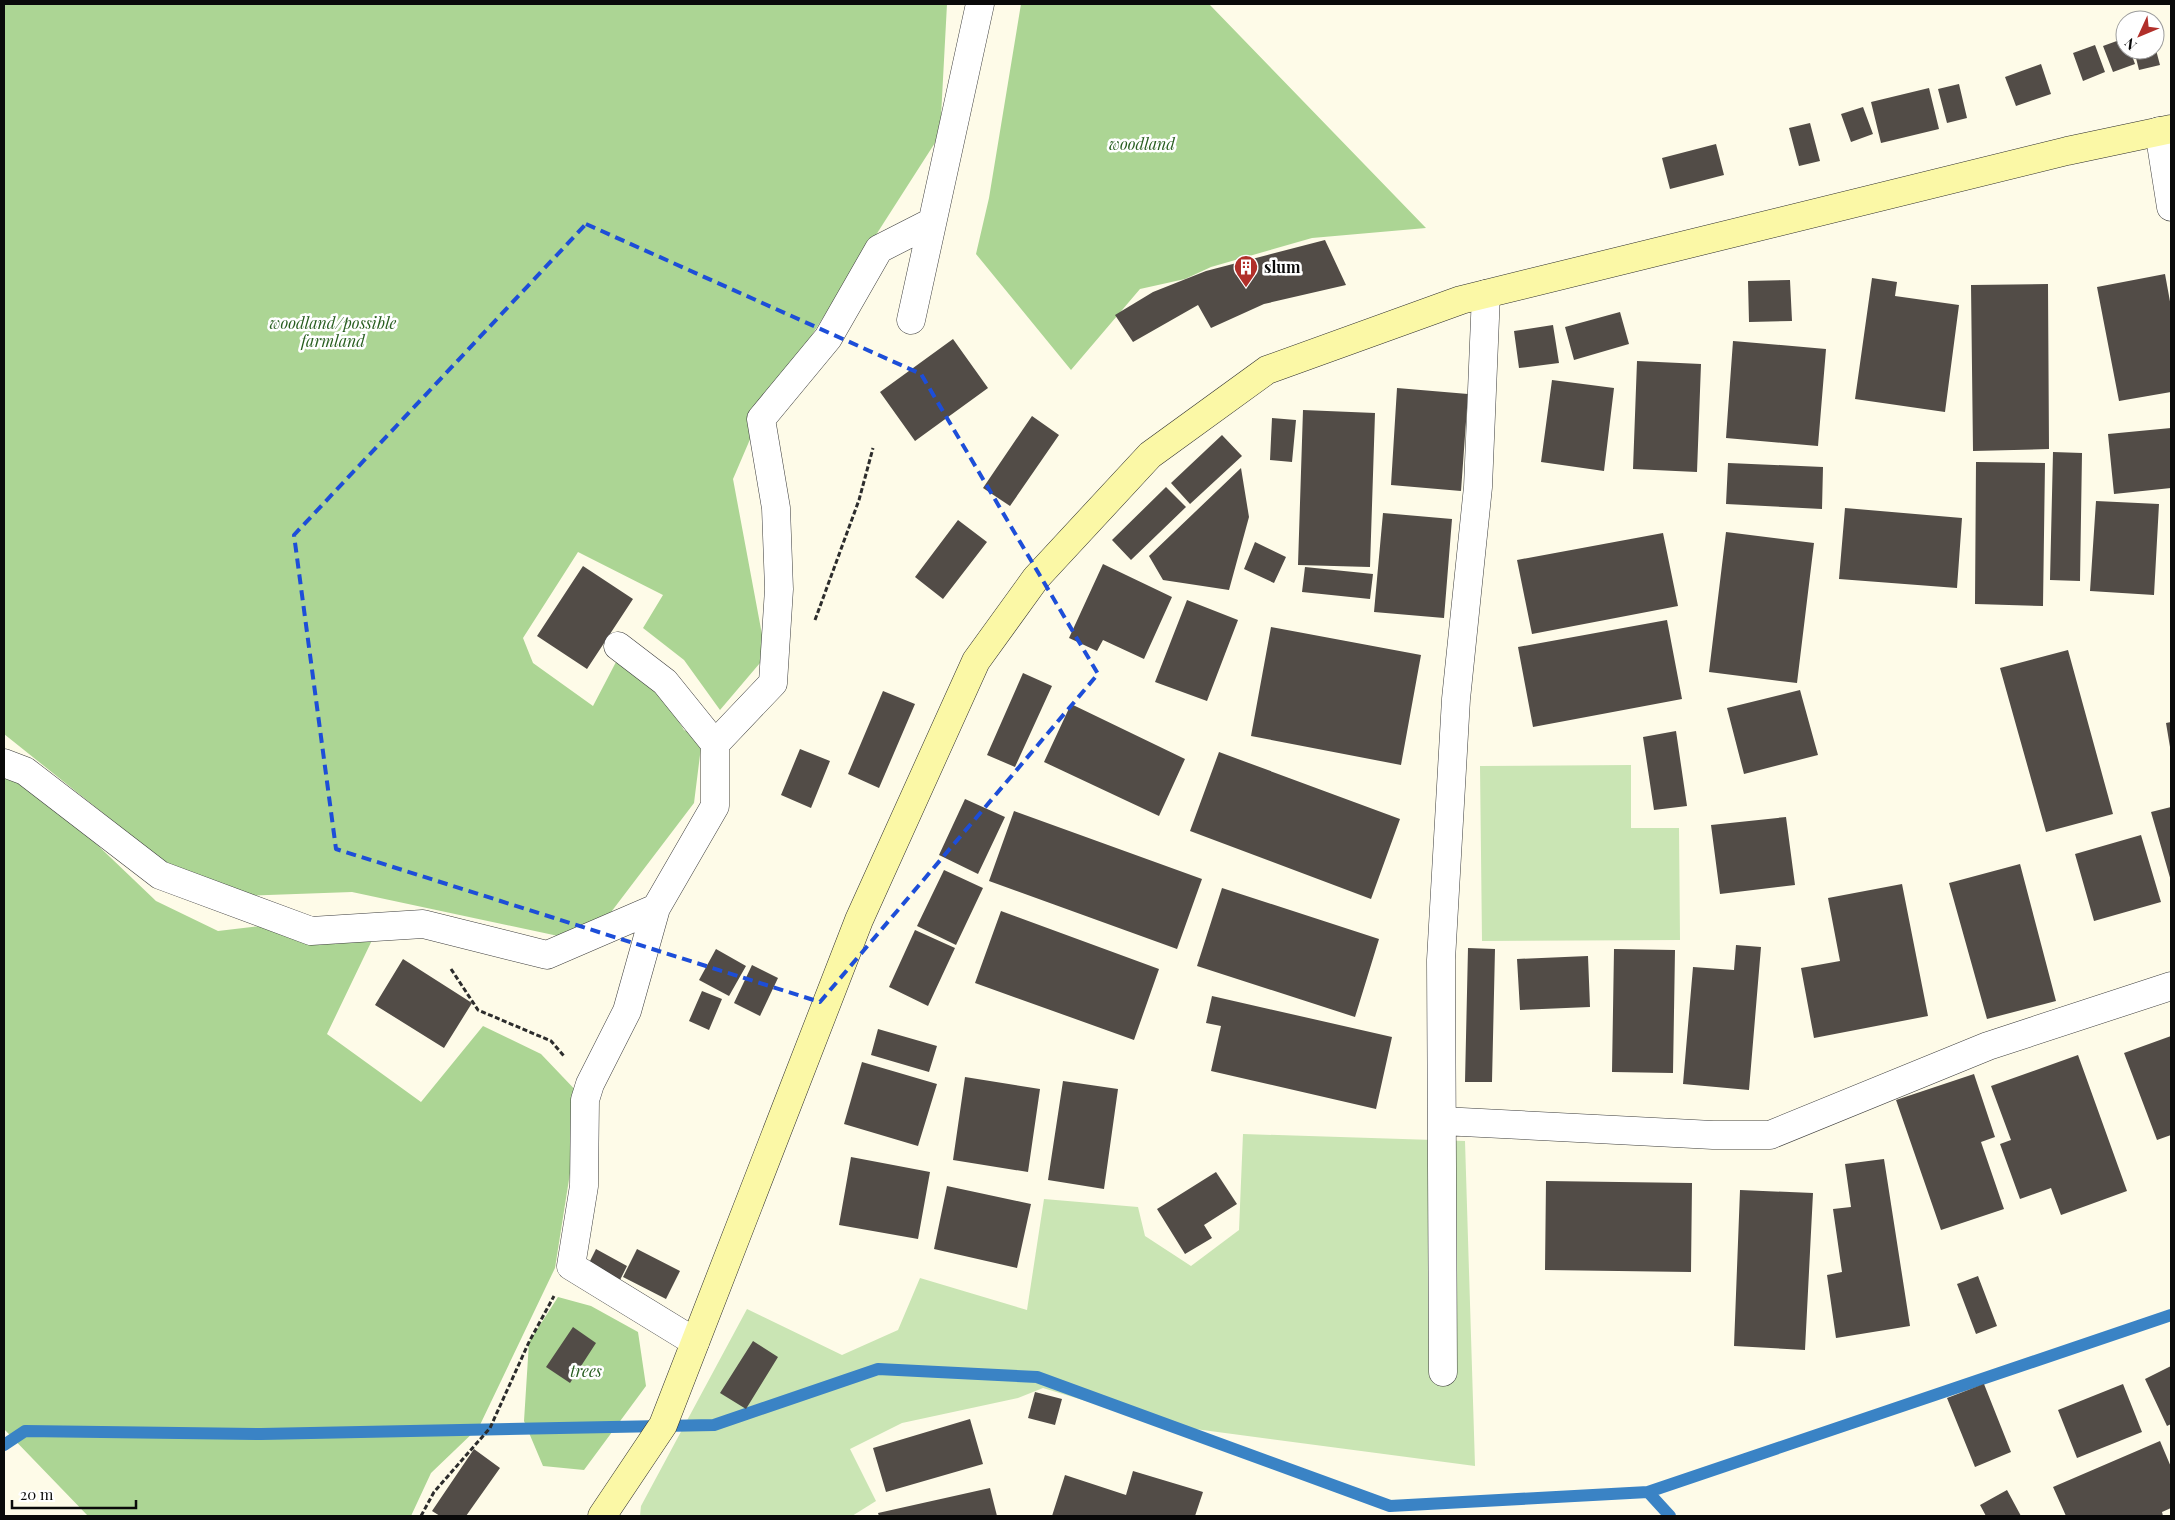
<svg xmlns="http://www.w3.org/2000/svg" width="2175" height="1520" font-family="'Playfair Display',serif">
  <rect width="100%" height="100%" fill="#fefbe8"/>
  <!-- green -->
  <path fill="#cae5b4" d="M1631 765V828H1679L1680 940 1482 941 1480 766Z
    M1243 1134 1465 1141 1475 1466 1165 1425 1043 1388 1018 1398 902 1423 850 1449 876 1501 852 1516H640L641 1506 747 1309 842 1355 898 1330 920 1278 1027 1310 1044 1199 1138 1207 1145 1236 1191 1266 1239 1230Z"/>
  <!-- forest -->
  <path fill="#acd594" d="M4 4H947L940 135 760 416 733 479 766 656 720 710 684 660 643 628 663 595 578 552 523 638 533 663 593 706 616 662 652 677 684 730 702 739 694 803 602 924 577 940 352 892 208 897 4 734Z
    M1021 4H1209L1426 228 1312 238 1211 267 1185 279 1140 289 1071 370 976 254 989 198Z
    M4 774 65 814 156 901 218 931 319 919 375 934 327 1034 421 1102 483 1026 541 1054 582 1097 555 1268 479 1427 431 1473 411 1516H88L4 1429Z
    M558 1297 591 1306 638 1332 646 1386 584 1470 543 1466 524 1421 529 1342Z"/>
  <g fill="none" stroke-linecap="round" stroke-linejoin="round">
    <!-- stream -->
    <path stroke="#3a83c5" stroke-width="12" d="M4 1445 25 1431 261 1434 714 1425 878 1369 1037 1377 1390 1506 1648 1492 2171 1315
      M1648 1492 1670 1516"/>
  </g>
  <!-- building -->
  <path fill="#524c47" d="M2125 38V50H2130L2135 64 2113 72 2103 46Z
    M2095 45 2105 72 2083 81 2073 53Z
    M2134 50H2156L2160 65 2139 70Z
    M2041 64 2051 94 2016 106 2005 77Z
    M1959 84 1967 118 1947 123 1938 89Z
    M1929 88 1939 129 1881 143 1871 102Z
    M1863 107 1873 134 1851 142 1841 114Z
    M1810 123 1820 161 1799 166 1789 128Z
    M1716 144 1724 175 1670 189 1662 158Z
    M1325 240 1346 285 1264 304 1211 328 1198 305 1133 342 1115 315 1153 292 1206 271Z
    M2165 274 2171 307V392L2119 401 2097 287Z
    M1872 278 1897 282 1895 296 1959 305 1945 412 1855 399Z
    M1790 280 1792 321 1749 322 1748 281Z
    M2048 284 2049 449 1973 451 1971 285Z
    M1620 312 1629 344 1574 360 1565 327Z
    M1553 325 1559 363 1519 368 1514 331Z
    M953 339 988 388 915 441 880 392Z
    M1733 341 1826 349 1818 446 1726 438Z
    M1637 361 1701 364 1697 472 1633 469Z
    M1552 380 1614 388 1604 471 1541 462Z
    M1397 388 1468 394 1461 491 1391 485Z
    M1303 410 1375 413 1370 567 1298 565Z
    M1032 416 1059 435 1010 506 983 488Z
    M1272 418 1296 420 1292 462 1270 460Z
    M2171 428V488L2114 494 2108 434Z
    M1222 435 1242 456 1190 504 1171 483Z
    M2053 452 2082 453 2080 581 2050 580Z
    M1976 462 2045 463 2043 606 1975 604Z
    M1728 463 1823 467 1822 509 1726 504Z
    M1241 468 1249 517 1229 590 1163 580 1149 556Z
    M1166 487 1186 507 1131 560 1112 540Z
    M2096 501 2159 504 2154 595 2090 591Z
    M1845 508 1962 518 1957 588 1839 579Z
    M1383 513 1452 519 1444 618 1374 612Z
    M958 520 987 542 943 599 915 577Z
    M1726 532 1814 543 1797 683 1709 672Z
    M1663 533 1678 606 1532 634 1517 560Z
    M1255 542 1286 557 1274 583 1244 569Z
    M1103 564 1172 597 1144 659 1103 640 1097 651 1069 638Z
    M583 566 633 599 587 669 537 636Z
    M1305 567 1373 574 1370 599 1302 592Z
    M1187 600 1238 620 1207 701 1155 682Z
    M1667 620 1682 699 1533 727 1518 647Z
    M1271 627 1421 655 1401 765 1251 736Z
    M2068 650 2113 814 2046 832 2000 668Z
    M1023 673 1052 686 1015 767 987 755Z
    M1800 690 1818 755 1744 774 1727 708Z
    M883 691 915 704 879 788 848 774Z
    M1071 704 1185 759 1159 816 1044 762Z
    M2171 722V747H2170L2166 723Z
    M1676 731 1687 806 1654 810 1643 737Z
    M800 749 830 761 811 808 781 795Z
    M1219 752 1400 819 1371 899 1190 831Z
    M965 799 1005 817 978 874 939 855Z
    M2171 807V881L2151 812Z
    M1014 811 1202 879 1177 949 989 881Z
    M1786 817 1795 885 1720 894 1711 825Z
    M2141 835 2161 902 2094 921 2075 854Z
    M2020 864 2056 1001 1987 1019 1949 883Z
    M944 870 983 888 956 945 917 926Z
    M1902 884 1928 1016 1814 1038 1801 968 1840 961 1828 898Z
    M1222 888 1379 939 1355 1017 1197 966Z
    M1001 911 1159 969 1134 1040 975 983Z
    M915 930 955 948 928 1006 889 987Z
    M1736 945 1761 947 1749 1090 1683 1084 1693 967 1734 970Z
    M1468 948 1495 949 1492 1082H1465Z
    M716 949 746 966 729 996 699 980Z
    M1614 949 1675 950 1673 1073 1612 1072Z
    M1588 956 1590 1007 1520 1010 1517 959Z
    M403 959 472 1003 444 1048 375 1005Z
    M752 965 778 978 760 1016 734 1003Z
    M702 991 722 999 709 1030 689 1021Z
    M1212 996 1392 1037 1376 1109 1211 1071 1221 1026 1206 1023Z
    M878 1029 937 1046 929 1072 871 1055Z
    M2171 1036V1135L2157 1140 2124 1053Z
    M2078 1055 2127 1191 2061 1215 2051 1188 2020 1199 2000 1144 2011 1140 1991 1086Z
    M862 1062 937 1084 918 1146 844 1124Z
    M1974 1074 1995 1137 1981 1142 2004 1209 1941 1230 1896 1100Z
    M965 1077 1040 1089 1028 1172 953 1160Z
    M1063 1081 1118 1089 1104 1189 1048 1180Z
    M851 1157 930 1172 918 1239 839 1225Z
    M1884 1159 1910 1326 1836 1338 1827 1275 1842 1272 1833 1209 1851 1207 1845 1164Z
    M1216 1172 1237 1204 1204 1225 1212 1238 1185 1254 1157 1209Z
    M1546 1181 1692 1183 1691 1272 1545 1270Z
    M947 1186 1031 1204 1017 1268 934 1249Z
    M1740 1190 1813 1193 1805 1350 1734 1346Z
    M596 1249 627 1266 618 1284 587 1267Z
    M637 1249 680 1271 666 1299 623 1277Z
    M1978 1276 1997 1326 1976 1334 1957 1284Z
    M573 1327 596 1343 570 1383 546 1367Z
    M753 1341 778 1357 746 1409 720 1393Z
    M2171 1366V1424L2167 1426 2145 1379Z
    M1984 1384 2011 1452 1975 1467 1947 1398Z
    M2123 1384 2142 1432 2077 1458 2058 1410Z
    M1035 1392 1062 1399 1055 1425 1028 1418Z
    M970 1419 983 1464 886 1492 873 1448Z
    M2160 1441 2171 1467V1508L2162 1512 2163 1516H2066L2053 1487Z
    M474 1449 500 1468 466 1516H440L432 1511Z
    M1133 1471 1203 1492 1195 1516H1052L1065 1475 1126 1495Z
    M990 1488 997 1516H879L878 1513Z
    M2007 1490 2021 1516H1986L1980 1505Z"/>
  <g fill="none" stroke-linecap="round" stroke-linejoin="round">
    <!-- street casing -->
    <g stroke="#3d3d3d" stroke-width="29">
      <path id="street" d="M2159 131 2171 207
        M911 320 980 4
        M618 646 665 682 715 744
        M4 763 25 771 160 875 311 931 423 924 547 955 656 908
        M1442 1121 1713 1135H1770L1988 1046 2171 986
        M695 1342 571 1266 584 1186 585 1100 590 1084 627 1011 656 908 715 806V744L773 683 779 589 776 508 761 419 828 338 879 249 932 222
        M1443 1372 1441 960 1456 699 1478 487 1486 294"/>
    </g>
    <!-- secondary casing -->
    <g stroke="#2c2c2c" stroke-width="29">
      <path id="secondary" d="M602 1516 663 1425 859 920 976 661 1036 578 1150 455 1267 370 1461 300 2067 151 2171 129"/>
    </g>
    <!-- path -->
    <path stroke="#2c2c2c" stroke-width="3" stroke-dasharray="5 2.5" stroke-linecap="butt" d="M815 620 859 500 873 448
      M451 969 478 1010 551 1041 564 1056
      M421 1516 434 1492 490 1428 529 1342 554 1296"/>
    <!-- street -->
    <use href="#street" stroke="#fff" stroke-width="28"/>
    <!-- secondary -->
    <use href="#secondary" stroke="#fbf8a6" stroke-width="28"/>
  </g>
  <!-- marked area -->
  <path fill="none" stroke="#1d4ed8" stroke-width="4" stroke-dasharray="10 6" stroke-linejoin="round" d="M586 224 921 374 1098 674 820 1002 336 849 294 535Z"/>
  <!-- icons -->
  <defs>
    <g id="building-pin" transform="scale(1.25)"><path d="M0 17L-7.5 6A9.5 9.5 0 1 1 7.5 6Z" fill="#b12f2a" stroke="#fff"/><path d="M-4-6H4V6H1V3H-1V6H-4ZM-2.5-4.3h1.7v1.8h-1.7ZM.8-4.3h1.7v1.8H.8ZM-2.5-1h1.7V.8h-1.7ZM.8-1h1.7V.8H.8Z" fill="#fff"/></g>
  </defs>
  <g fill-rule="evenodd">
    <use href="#building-pin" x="1246" y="267"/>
  </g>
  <g text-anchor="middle" stroke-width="5" stroke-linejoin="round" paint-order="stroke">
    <!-- park labels -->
    <g font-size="16" font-style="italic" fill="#275d1f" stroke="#fff">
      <text x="1142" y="150">woodland</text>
      <text x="333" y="329">woodland/possible<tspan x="333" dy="18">farmland</tspan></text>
      <text x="586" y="1377">trees</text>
    </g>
    <!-- poi labels -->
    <g font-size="16" font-weight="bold" fill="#0a0a0a" stroke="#fff" text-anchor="start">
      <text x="1264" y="273">slum</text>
    </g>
  </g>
  <!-- border -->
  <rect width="2175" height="1520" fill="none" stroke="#0a0a0a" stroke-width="10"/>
  <!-- north arrow -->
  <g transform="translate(2140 35) rotate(226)"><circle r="24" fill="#ffffff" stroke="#9d9d9d"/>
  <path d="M0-4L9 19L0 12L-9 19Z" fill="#b12f2a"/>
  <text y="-8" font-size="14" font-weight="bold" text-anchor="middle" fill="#0a0a0a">N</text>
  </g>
  <!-- scale -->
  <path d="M12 1500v8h124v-8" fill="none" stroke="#0a0a0a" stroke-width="2.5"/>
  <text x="20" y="1500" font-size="15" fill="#0a0a0a" stroke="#ffffff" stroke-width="4" paint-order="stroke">20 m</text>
</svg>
